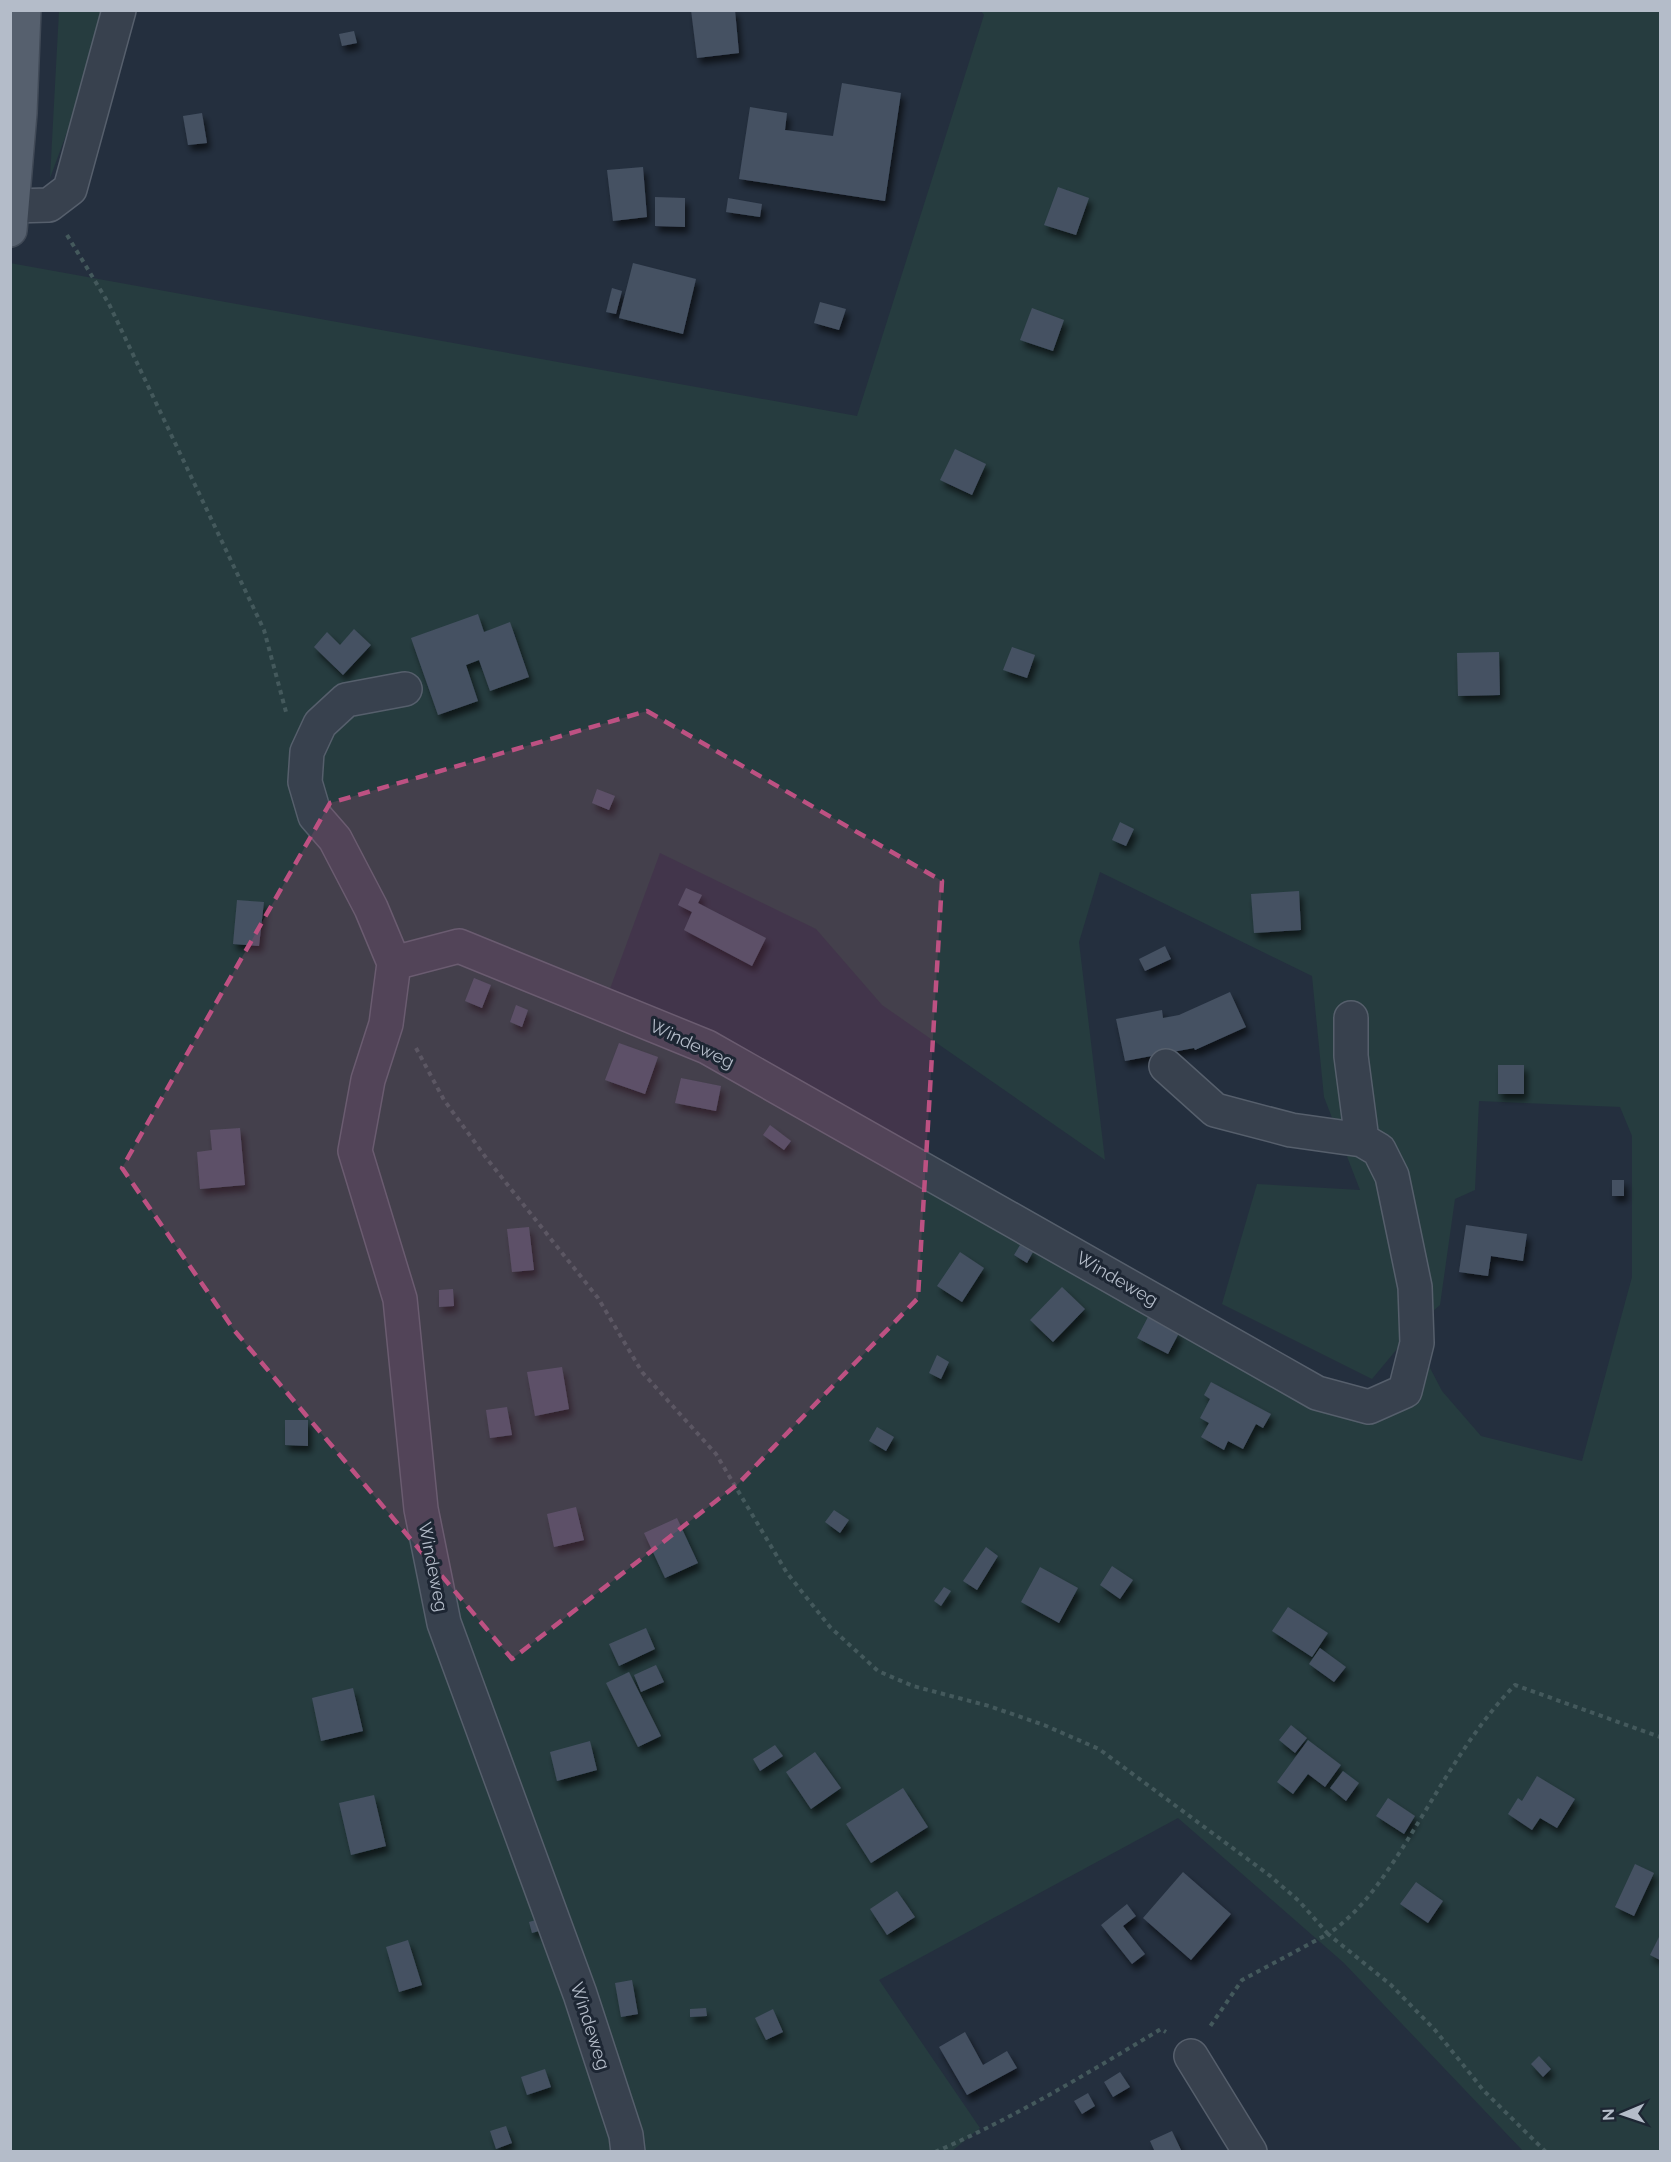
<svg xmlns="http://www.w3.org/2000/svg" width="1671" height="2162" font-family="Raleway,sans-serif">
  <defs>
    <filter id="shadow"><feDropShadow dx="3.5" dy="6" stdDeviation="3" flood-color="#0009"/></filter>
  </defs>
  <rect width="100%" height="100%" fill="#242f3e"/>
  <!-- green -->
  <path fill="#263c3f" fill-rule="evenodd" d="M59 11H112L50 178Z
    M981 11H1660V2151H1523L1344 1963 1178 1818 879 1980 980 2128 952 2151H11L10 263 857 416 984 15ZM660 853 816 929 882 1005 1105 1160 1079 942 1100 872 1312 976 1324 1097 1360 1190 1257 1184 1222 1304 1372 1379 1417 1325 1440 1305 1455 1199 1475 1190 1479 1101 1620 1107 1632 1136V1277L1582 1461 1481 1436 1442 1391 1417 1343 1405 1391 1317 1393 604 1005Z"/>
  <!-- building -->
  <path fill="#455162" filter="url(#shadow)" d="M691 10H735L739 53 697 58Z
    M354 31 357 43 342 46 339 34Z
    M842 83 901 93 885 201 739 179 750 107 787 113 785 130 833 136Z
    M202 113 207 143 188 145 183 116Z
    M643 167 647 217 613 221 607 170Z
    M1058 187 1089 198 1076 235 1044 225Z
    M655 197 685 198V227L655 226Z
    M728 198 762 204 760 217 726 212Z
    M633 263 696 279 683 334 619 318Z
    M612 288 622 291 616 314 606 312Z
    M820 302 846 309 839 330 814 323Z
    M1032 308 1064 320 1053 351 1020 340Z
    M955 449 986 464 972 495 940 480Z
    M478 614 484 632 510 622 529 677 490 691 479 660 466 665 478 701 438 715 411 638Z
    M354 629 371 645 343 675 314 647 327 632 340 645Z
    M1012 647 1035 655 1027 678 1003 670Z
    M1499 652 1500 695 1458 696 1457 653Z
    M597 789 615 796 609 810 592 803Z
    M1120 822 1134 829 1126 846 1112 840Z
    M686 888 702 895 698 903 766 938 752 966 684 930 692 912 678 905Z
    M1299 891 1301 930 1254 933 1251 894Z
    M237 900 264 902 259 946 233 944Z
    M1165 946 1171 959 1145 971 1139 959Z
    M474 978 491 985 482 1008 465 1001Z
    M1230 992 1246 1027 1195 1050 1194 1048 1125 1061 1116 1019 1162 1010 1163 1018 1179 1015Z
    M516 1005 528 1010 522 1027 510 1022Z
    M619 1043 658 1057 645 1094 605 1080Z
    M1498 1065H1524V1094H1498Z
    M681 1078 721 1086 716 1111 675 1103Z
    M770 1125 791 1141 784 1150 763 1135Z
    M240 1128 245 1185 200 1189 197 1152 212 1150 210 1130Z
    M1612 1180H1624V1196H1612Z
    M1466 1225 1527 1234 1523 1261 1491 1256 1488 1276 1459 1272Z
    M529 1227 534 1270 512 1272 507 1229Z
    M1020 1245 1033 1252 1027 1263 1014 1255Z
    M960 1252 984 1268 962 1302 937 1286Z
    M1062 1287 1085 1309 1053 1342 1030 1320Z
    M453 1289 454 1306 439 1307V1290Z
    M1148 1317 1179 1333 1168 1354 1137 1338Z
    M937 1355 949 1362 941 1379 929 1373Z
    M562 1367 569 1409 535 1416 527 1372Z
    M1211 1382 1271 1414 1263 1428 1256 1424 1243 1449 1228 1441 1224 1450 1201 1437 1209 1423 1200 1418 1210 1399 1204 1395Z
    M507 1407 512 1435 490 1438 486 1410Z
    M285 1420H308V1446L285 1445Z
    M877 1427 894 1437 886 1451 869 1441Z
    M576 1507 584 1540 554 1547 547 1514Z
    M834 1510 849 1520 840 1533 825 1522Z
    M677 1518 698 1563 665 1578 644 1533Z
    M986 1547 998 1556 977 1590 963 1581Z
    M1112 1566 1133 1580 1120 1599 1100 1585Z
    M1040 1567 1078 1588 1059 1623 1021 1602Z
    M944 1587 951 1591 941 1606 934 1601Z
    M1288 1607 1328 1633 1312 1657 1272 1631Z
    M646 1628 655 1649 619 1666 609 1644Z
    M1320 1648 1346 1667 1334 1682 1309 1664Z
    M656 1665 664 1682 641 1692 634 1675Z
    M629 1672 661 1736 638 1747 606 1683Z
    M353 1688 363 1731 321 1741 312 1698Z
    M1291 1725 1307 1738 1295 1753 1279 1740Z
    M1308 1740 1341 1765 1325 1787 1308 1774 1293 1794 1277 1782Z
    M590 1741 597 1770 557 1781 550 1752Z
    M775 1745 783 1756 760 1771 753 1759Z
    M815 1752 841 1788 811 1809 786 1772Z
    M1343 1771 1359 1783 1346 1801 1330 1788Z
    M1537 1776 1575 1799 1557 1828 1540 1818 1532 1830 1508 1814 1518 1798 1522 1801Z
    M903 1788 928 1827 871 1863 846 1824Z
    M374 1795 386 1846 351 1855 339 1803Z
    M1388 1798 1415 1816 1404 1834 1376 1816Z
    M1635 1864 1654 1873 1634 1916 1615 1907Z
    M1183 1872 1231 1914 1191 1960 1143 1918Z
    M1416 1882 1443 1901 1428 1923 1400 1904Z
    M897 1891 915 1917 887 1935 870 1909Z
    M1127 1904 1136 1916 1123 1926 1145 1954 1132 1964 1101 1925Z
    M536 1920 539 1931 532 1933 529 1922Z
    M1660 1935V1960L1650 1955Z
    M408 1940 422 1985 399 1992 386 1947Z
    M632 1980 638 2014 621 2017 615 1983Z
    M706 2008 707 2016 690 2017V2009Z
    M773 2009 783 2032 766 2040 755 2018Z
    M965 2032 983 2065 1007 2051 1017 2068 967 2095 939 2047Z
    M1539 2056 1551 2069 1543 2077 1531 2064Z
    M545 2069 551 2087 527 2095 521 2077Z
    M1120 2072 1130 2087 1113 2097 1104 2082Z
    M1088 2093 1095 2106 1082 2114 1074 2101Z
    M506 2126 512 2143 496 2149 490 2131Z
    M1172 2131 1182 2152H1155L1150 2141Z"/>
  <g fill="none" stroke-linecap="round" stroke-linejoin="round">
    <!-- minor casing -->
    <g stroke="#565f6c" stroke-width="36">
      <path id="minor" d="M13 206 49 205 70 189 119 10
        M394 963 371 908 335 839 315 816 305 782 307 752 320 724 346 700 405 689
        M1351 1018V1056L1362 1140
        M1191 2056 1250 2152
        M628 2152 626 2135 580 1994 444 1623 421 1509 400 1299 355 1151 368 1080 386 1024 394 963 459 946 707 1047 1317 1393 1369 1407 1405 1391 1417 1343 1415 1287 1392 1176 1379 1150 1362 1140 1291 1130 1215 1110 1166 1066"/>
    </g>
    <!-- major casing -->
    <g stroke="#414a57" stroke-width="36">
      <path id="major" d="M10 230 20 113 24 10"/>
    </g>
    <!-- path -->
    <path stroke="#44595c" stroke-width="4" stroke-dasharray="4.5 4.5" stroke-linecap="butt" d="M67 235 109 304 264 630 286 712
      M416 1048 444 1100 487 1159 598 1298 642 1372 716 1454 787 1573 830 1627 878 1671 913 1686 989 1706 1044 1725 1099 1749 1269 1875 1299 1901 1328 1934 1242 1980 1209 2028
      M935 2152C1014 2118 1088 2073 1161 2029L1166 2032
      M1546 2152 1484 2091 1435 2030 1391 1985 1328 1934C1361 1912 1384 1877 1405 1844 1439 1790 1470 1731 1515 1685L1660 1737"/>
    <!-- minor -->
    <use href="#minor" stroke="#38414e" stroke-width="33"/>
    <!-- major -->
    <use href="#major" stroke="#56606e" stroke-width="33"/>
  </g>
  <!-- marked area -->
  <path fill="#bd5182" fill-opacity="0.2" stroke="#bd5182" stroke-width="4.5" stroke-dasharray="12 8" stroke-linejoin="round" d="M647 711 942 881 918 1298 738 1484 512 1659 234 1330 122 1168 330 803Z"/>
  <g text-anchor="middle" stroke-width="6" stroke-linejoin="round" paint-order="stroke">
    <!-- street labels -->
    <g font-size="18" fill="#b4bcc9" stroke="#1d2633">
      <text transform="translate(692 1044) rotate(25)" y="6">Windeweg</text>
      <text transform="translate(1117 1279) rotate(30)" y="6">Windeweg</text>
      <text transform="translate(433 1567) rotate(79)" y="6">Windeweg</text>
      <text transform="translate(590 2026) rotate(72)" y="6">Windeweg</text>
    </g>
  </g>
  <!-- border -->
  <rect width="1671" height="2162" fill="none" stroke="#b4bcc9" stroke-width="24"/>
  <!-- north arrow -->
  <g transform="translate(1623 2114) rotate(268)" stroke="#1d2633" stroke-width="4.5" paint-order="stroke">
  <path d="M0-4.5L10 22L0 15L-10 22Z" fill="#b4bcc9"/>
  <text y="-9" font-size="16" font-weight="bold" text-anchor="middle" fill="#b4bcc9">N</text>
  </g>
</svg>
